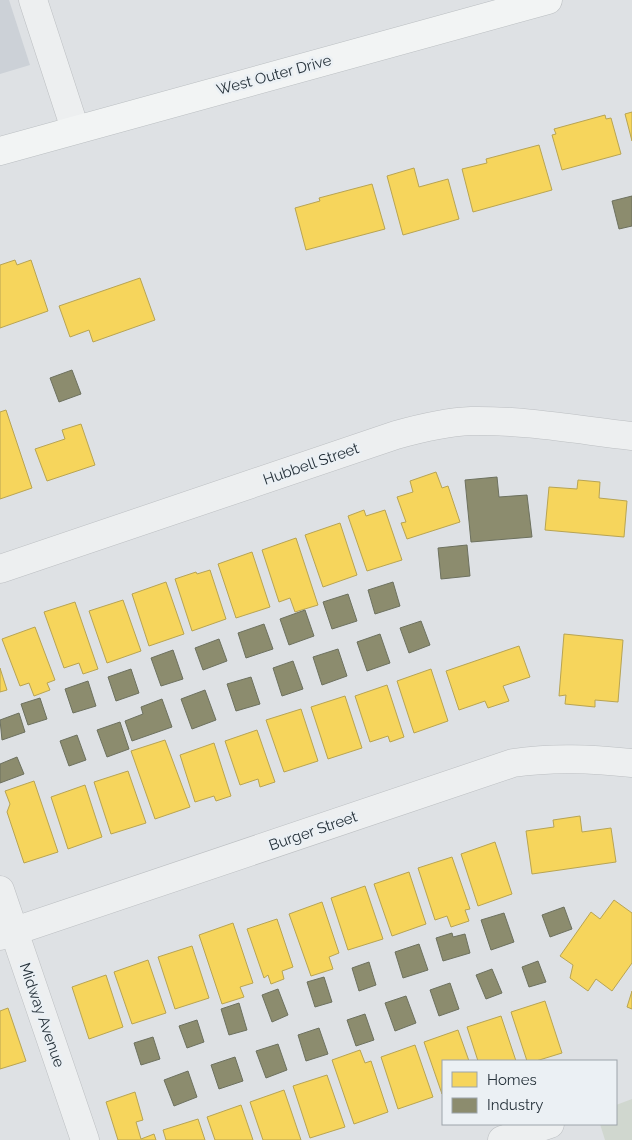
<svg xmlns="http://www.w3.org/2000/svg" width="632" height="1140" font-family="Raleway,sans-serif">
  <rect width="100%" height="100%" fill="#dee1e4"/>
  <!-- built -->
  <path fill="#ccd1d7" d="M0 0H9L30 65 0 74Z"/>
  <!-- green -->
  <path fill="#d0d7cf" d="M632 1099V1140H605L600 1124H616V1105Z"/>
  <!-- homes -->
  <path fill="#f6d55c" stroke="#b8a452" d="M632 112V141L625 114Z
    M605 115 606 119 611 118 621 154 562 170 552 135 556 134 554 129Z
    M539 145 552 190 473 212 462 169 487 163 486 159Z
    M414 168 419 187 448 179 459 219 403 235 387 176Z
    M372 184 385 229 306 250 295 208 320 201 319 198Z
    M15 260 17 265 31 260 48 311 0 328V265Z
    M140 278 155 320 93 342 89 330 70 337 59 306Z
    M6 410 32 488 0 499V412Z
    M81 424 95 465 47 481 35 449 65 439 62 430Z
    M436 472 442 488 448 486 460 522 407 539 401 523 406 522 397 497 413 492 410 481Z
    M578 480 600 482 599 498 627 501 624 537 545 530 549 487 577 489Z
    M364 510 366 516 385 510 402 560 367 571 348 516Z
    M340 523 357 575 323 587 305 535Z
    M296 538 318 605 295 612 290 598 279 602 262 550Z
    M252 552 270 607 236 618 218 564Z
    M210 570 226 619 192 631 175 579 196 572 197 574Z
    M166 582 184 634 149 646 132 594Z
    M123 600 141 651 107 663 89 611Z
    M75 602 98 669 83 674 79 663 64 668 44 612Z
    M35 627 55 680 47 683 50 690 34 696 29 683 20 686 2 639Z
    M564 634 623 640 618 702 595 700V707L565 704 566 695 559 696Z
    M519 646 530 677 503 686 509 701 488 708 485 701 459 710 446 671Z
    M0 668 7 690 0 692Z
    M431 669 448 721 414 733 397 681Z
    M387 685 404 737 390 742 388 736 370 742 355 696Z
    M345 696 362 748 328 759 311 707Z
    M301 709 318 761 284 772 266 720Z
    M257 730 275 782 260 787 258 779 240 785 225 741Z
    M165 740 190 807 155 819 131 751Z
    M214 743 231 796 216 801 214 796 195 802 180 755Z
    M128 771 146 823 111 834 94 782Z
    M34 781 58 852 24 863 7 812 10 804 5 791Z
    M85 785 102 837 68 849 51 797Z
    M580 816 582 832 611 828 616 862 532 874 526 831 554 827 553 820Z
    M495 842 512 894 478 906 461 854Z
    M452 857 470 909 465 910 469 921 451 927 447 916 435 920 418 868Z
    M409 872 426 924 392 936 374 884Z
    M365 886 383 939 348 950 331 898Z
    M614 900 632 913V963L612 991 596 979 588 991 570 978 573 965 560 956 591 912 600 919Z
    M322 902 339 953 329 957 333 969 311 976 289 914Z
    M277 919 293 967 282 971 284 979 271 984 268 975 264 978 247 929Z
    M233 923 253 983 240 987 244 997 222 1004 199 935Z
    M192 946 209 998 175 1009 158 957Z
    M148 960 166 1013 132 1024 114 972Z
    M106 975 123 1027 89 1039 72 987Z
    M632 991V1009L627 1007Z
    M545 1001 562 1053 536 1061H527L511 1012Z
    M8 1008 26 1061 0 1069V1011Z
    M501 1016 516 1061H478L467 1027Z
    M458 1030 469 1061H443L442 1094 424 1042Z
    M415 1045 433 1097 398 1109 381 1057Z
    M360 1050 365 1063 371 1061 388 1112 354 1124 332 1060Z
    M327 1075 345 1127 310 1138 293 1086Z
    M284 1090 301 1140H263L250 1102Z
    M135 1092 143 1120 136 1122 141 1139 154 1134 156 1140H118L106 1102Z
    M241 1105 253 1140H215L207 1117Z
    M198 1119 205 1140H166L163 1130Z"/>
  <!-- industry -->
  <path fill="#8c8c6e" stroke="#6d715f" d="M632 196V226L619 229 612 201Z
    M72 370 81 394 59 402 50 378Z
    M497 477 499 497 527 495 532 537 471 542 465 480Z
    M467 545 470 576 441 579 438 548Z
    M393 582 400 606 375 614 368 590Z
    M348 594 357 621 332 629 323 602Z
    M305 610 314 636 289 645 280 619Z
    M421 621 430 645 409 653 400 628Z
    M264 624 273 649 246 658 238 633Z
    M380 634 390 663 367 671 357 642Z
    M219 639 227 661 203 670 195 648Z
    M338 649 347 676 322 685 313 657Z
    M173 650 183 679 161 686 151 658Z
    M293 661 303 689 282 696 273 668Z
    M131 669 139 693 116 701 108 677Z
    M251 677 260 704 236 711 227 684Z
    M88 681 96 706 73 713 65 689Z
    M205 690 216 720 192 729 181 699Z
    M40 698 47 719 28 725 21 704Z
    M162 699 172 727 132 741 125 721 143 714 141 707Z
    M19 713 25 732 2 740 0 720Z
    M120 722 129 749 107 757 97 730Z
    M77 735 86 760 69 766 60 741Z
    M17 757 24 774 0 783V764Z
    M564 907 572 929 550 937 542 915Z
    M504 913 514 942 491 950 481 920Z
    M452 933 453 937 465 934 470 953 443 961 436 938Z
    M419 944 428 970 403 978 395 952Z
    M538 961 546 982 529 987 522 967Z
    M369 962 376 985 359 991 352 968Z
    M492 969 502 993 486 999 476 975Z
    M324 977 332 1002 315 1007 307 982Z
    M450 983 459 1009 439 1016 430 990Z
    M278 989 288 1015 272 1022 262 995Z
    M406 996 416 1023 395 1031 385 1003Z
    M239 1003 247 1030 229 1035 221 1009Z
    M365 1014 374 1040 356 1046 347 1020Z
    M197 1020 204 1042 187 1048 179 1026Z
    M319 1028 328 1054 306 1061 298 1035Z
    M153 1037 160 1059 141 1065 134 1043Z
    M278 1044 287 1070 266 1078 256 1051Z
    M235 1057 243 1081 219 1089 211 1065Z
    M188 1071 197 1097 174 1106 164 1080Z"/>
  <g fill="none" stroke-linecap="round" stroke-linejoin="round">
    <!-- minor casing -->
    <g stroke="#bcbfc2" stroke-width="29">
      <path id="minor" d="M33 0 75 129
        M0 569 396 435C421 428 446 422 471 421 525 420 579 430 632 436
        M0 890 85 1140
        M0 936 513 763C554 757 591 759 632 763
        M502 1140 550 1124"/>
    </g>
    <!-- major casing -->
    <g stroke="#babec1" stroke-width="29">
      <path id="major" d="M0 151 548 0"/>
    </g>
    <!-- minor -->
    <use href="#minor" stroke="#edeff0" stroke-width="28"/>
    <!-- major -->
    <use href="#major" stroke="#f2f4f4" stroke-width="28"/>
  </g>
  <g text-anchor="middle" stroke-width="5" stroke-linejoin="round" paint-order="stroke">
    <!-- street labels -->
    <g font-size="15" fill="#26323b" stroke="#ebf0f4">
      <text transform="translate(274 75) rotate(-15)" y="5">West Outer Drive</text>
      <text transform="translate(311 464) rotate(-19)" y="5">Hubbell Street</text>
      <text transform="translate(313 831) rotate(-19)" y="5">Burger Street</text>
      <text transform="translate(42 1015) rotate(71)" y="5">Midway Avenue</text>
    </g>
  </g>
  <!-- legend -->
  <rect x="442" y="1060" width="175" height="65" fill="#ebf0f4" stroke="#9ca4aa"/>
  <rect x="452" y="1072" width="25" height="15" fill="#f6d55c" stroke="#9ca4aa"/>
  <text x="487" y="1085" font-size="15" fill="#26323b">Homes</text>
  <rect x="452" y="1098" width="25" height="15" fill="#8c8c6e" stroke="#9ca4aa"/>
  <text x="487" y="1110" font-size="15" fill="#26323b">Industry</text>
</svg>
